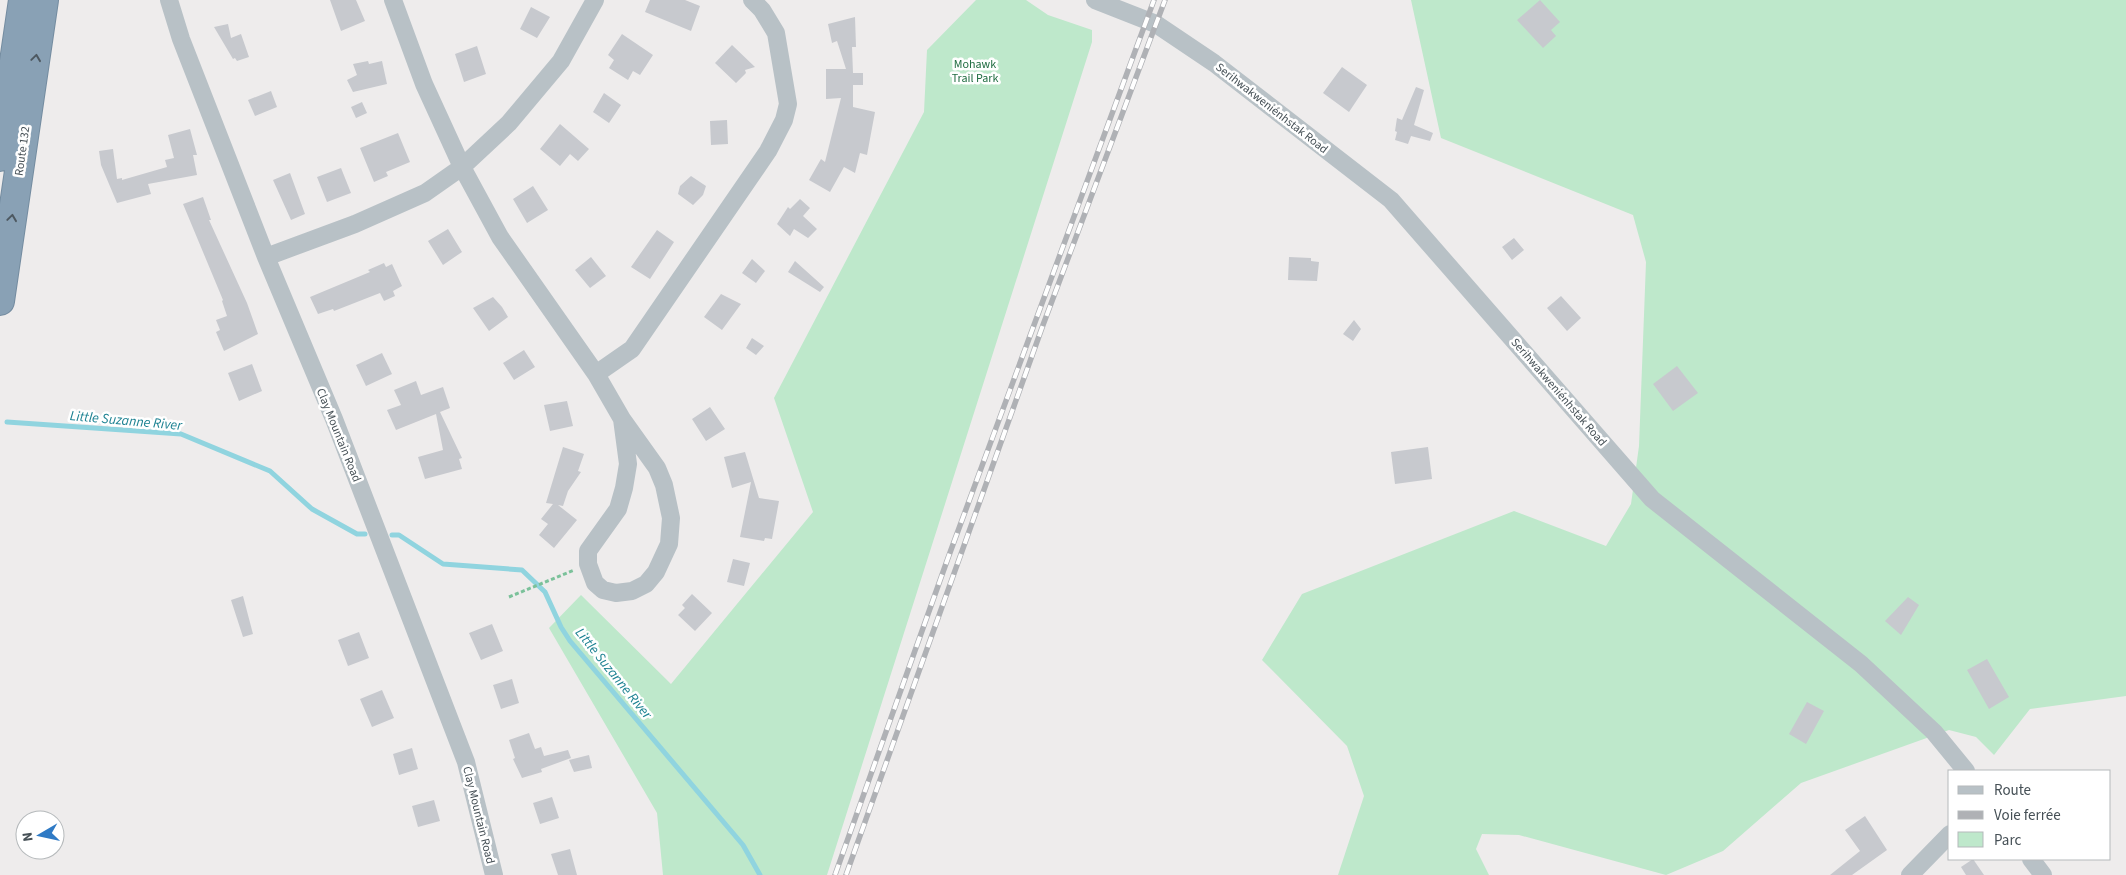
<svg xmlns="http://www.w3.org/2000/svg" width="2126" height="875" font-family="'Source Sans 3',sans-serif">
  <rect width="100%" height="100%" fill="#eeecec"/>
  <!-- green -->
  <path fill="#bee8cb" d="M976 0H1026L1048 15 1092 30V42L827 875H663L657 813 549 628 581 595 671 684 813 512 774 398 924 112 927 50Z
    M1411 0H2126V696L2030 709 1994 755 1976 737 1949 730 1801 783 1723 851 1666 875 1519 835 1482 834 1476 849 1489 875H1338L1364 796 1347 746 1262 660 1302 594 1514 511 1606 546 1631 504 1639 446 1646 262 1633 215 1441 138Z"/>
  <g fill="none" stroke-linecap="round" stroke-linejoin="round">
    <!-- stream -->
    <path stroke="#90d4df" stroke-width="5" d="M7 422 181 434 270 471 312 509 357 534H365
      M392 535H399L443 564 522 570 545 592 561 627 570 641 743 845 760 875"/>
  </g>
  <!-- building -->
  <path fill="#c7c9ce" d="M330 0H356L365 21 341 31Z
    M650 0H685L700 6 691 31 645 12Z
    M1540 0 1560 22 1551 30 1556 36 1543 48 1517 20Z
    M531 7 550 17 537 38 520 29Z
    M855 17 856 47H852L853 73H863V85H853V107L875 112 867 155 860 153 855 173 844 167 830 192 809 180 821 159 825 162 841 98 826 99V69H846L837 41 832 43 828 24Z
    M228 24 231 38 241 34 249 57 237 61 235 58 233 59 214 27Z
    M622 34 653 55 640 75 633 71 628 80 609 68 614 60 608 55Z
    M732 45 755 67 745 70 746 73 736 83 715 63Z
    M477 46 486 74 464 82 455 54Z
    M368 61 369 64 382 61 387 84 353 92 347 80 357 75 353 64Z
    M1342 67 1367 85 1349 112 1323 93Z
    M1416 87 1424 90 1414 125 1433 133 1430 141 1411 136 1408 144 1395 140 1397 132 1395 131 1397 118 1402 120Z
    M271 91 277 107 255 116 248 100Z
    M604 93 621 105 609 123 593 112Z
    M362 102 367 113 356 118 351 107Z
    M727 120 728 144 711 145 710 121Z
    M560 124 589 149 578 161 570 154 560 166 540 149Z
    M190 129 197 155H193L197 175 148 184 151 194 117 203 101 165 99 151 113 149 117 179 122 178V180L167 167 165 160 174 158 168 135Z
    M398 133 410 162 386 172 388 176 374 182 360 148Z
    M341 168 351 193 327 202 317 177Z
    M290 173 305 214 291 220 273 180Z
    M691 176 706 186 703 195 693 205 678 194 680 186Z
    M533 186 548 210 527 223 513 199Z
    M203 197 211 220H209L247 303 258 334 224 351 216 332 220 330 216 320 227 316 222 301 223 300 183 204Z
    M800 199 810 208 803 216 817 229 808 238 794 229 790 236 777 224 788 207 790 209Z
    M448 229 462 252 443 265 428 241Z
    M657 230 674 242 650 279 631 267Z
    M1514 238 1524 250 1512 260 1502 247Z
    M591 257 606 276 590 288 575 270Z
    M1289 257 1311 258V261L1319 262 1317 281 1288 280Z
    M752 259 765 271 756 283 742 273Z
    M795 261 824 287 820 292 788 272Z
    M384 263 386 267 392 264 402 286 393 291 395 296 384 301 380 293 334 311 333 309 318 314 310 297 370 272 368 270Z
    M721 294 741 304 722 330 704 317Z
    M1561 296 1581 318 1567 331 1547 308Z
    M493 297 502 307 508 317 489 331 473 308Z
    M1354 320 1361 329 1353 341 1343 334Z
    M752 338 764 346 756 355 746 348Z
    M524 350 535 367 514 380 503 363Z
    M382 353 392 374 366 386 356 365Z
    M252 364 262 391 239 401 228 373Z
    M1677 366 1698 393 1673 411 1653 384Z
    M416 381 421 395 443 387 450 408 440 412 462 458 459 459 462 469 425 479 418 457 443 450 436 414 396 430 387 410 401 405 394 390Z
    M567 401 573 426 550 431 544 405Z
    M710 407 725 429 706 441 692 419Z
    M563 447 584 454 578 471 581 472 568 491 563 506 558 505 577 520 554 548 539 535 548 524 541 519 553 504 546 503Z
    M1428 447 1432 479 1395 484 1391 452Z
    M745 452 759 498 779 501 772 539 765 538 764 541 740 537 751 482 732 488 724 457Z
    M733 559 750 563 744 586 727 582Z
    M692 594 712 613 695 631 678 615 685 608 682 605Z
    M243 596 253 634 243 637 231 600Z
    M1908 597 1919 605 1901 635 1885 621Z
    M492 624 503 651 481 660 469 633Z
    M359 632 369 658 348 666 338 640Z
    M1987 659 2009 697 1989 709 1967 670Z
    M512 679 519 703 501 709 493 685Z
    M382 690 394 718 372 727 360 699Z
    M1807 702 1824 711 1806 744 1789 734Z
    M529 733 535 749 541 747 544 756 568 750 571 758 541 769 542 772 522 778 513 759 515 758 509 740Z
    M412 748 418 769 399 775 393 754Z
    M589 755 592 768 574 772 569 760Z
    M552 797 559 818 540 824 533 803Z
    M434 800 440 821 418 827 412 806Z
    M1865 816 1887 850 1852 875H1830L1860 851 1845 830Z
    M570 849 577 875H558L551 854Z
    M1973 859 1984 875H1966L1961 867Z"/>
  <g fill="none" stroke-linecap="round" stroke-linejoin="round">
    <!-- highway casing -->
    <g stroke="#748ca0" stroke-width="30">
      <path id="highway" d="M0 157 23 0
        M0 301 44 0"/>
    </g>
    <!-- path -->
    <path stroke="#7bc19a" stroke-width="3" stroke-dasharray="4 2.5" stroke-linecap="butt" d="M509 597 574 570"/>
    <!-- street -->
    <path stroke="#b8c1c6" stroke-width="18" d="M169 0 181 39 266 257 334 419 466 762 494 875
      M393 0 424 84 462 167 500 237 596 374 622 419 657 468 664 485 671 518 669 544 656 572 646 584 632 591 616 593 603 590 595 583 588 564V551L618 509 624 488 628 464 622 419
      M1095 0 1156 24 1214 63 1391 200 1652 499 1861 664 1934 732 1966 771
      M266 257 355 224 425 193 462 167 509 123 561 61 595 0
      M596 374 632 349 768 151 784 120 788 104 776 33 762 10 752 0
      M2031 859 2043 875
      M1910 875 1950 834"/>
    <!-- highway -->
    <use href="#highway" stroke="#89a1b5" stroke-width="28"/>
    <!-- rail casing -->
    <g stroke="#afb1b5" stroke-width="5.5">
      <path id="rail" d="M835 875 948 558 1154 0
        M846 875 1043 325 1165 0"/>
    </g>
    <!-- rail -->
    <use href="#rail" stroke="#fff" stroke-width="4" stroke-dasharray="11" stroke-linecap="butt"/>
  </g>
  <!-- one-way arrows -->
  <defs><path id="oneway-chevron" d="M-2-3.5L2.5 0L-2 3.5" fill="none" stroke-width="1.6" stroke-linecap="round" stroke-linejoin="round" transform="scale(1.25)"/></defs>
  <g stroke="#4d5860">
    <use href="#oneway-chevron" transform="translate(36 58) rotate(-82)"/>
    <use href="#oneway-chevron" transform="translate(12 218) rotate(-82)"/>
  </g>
  <g text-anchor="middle" stroke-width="5" stroke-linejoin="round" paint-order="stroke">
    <!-- park labels -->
    <g font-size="12" fill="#216d42" stroke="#fff">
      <text x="975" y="68">Mohawk<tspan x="975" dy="14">Trail Park</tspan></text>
    </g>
    <!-- street labels -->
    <g font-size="12" fill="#465056" stroke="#fff">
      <text transform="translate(1272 108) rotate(38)" y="4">Serihwakweniénhstak Road</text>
      <text transform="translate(22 151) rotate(-82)" y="4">Route 132</text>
      <text transform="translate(1559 392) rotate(49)" y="4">Serihwakweniénhstak Road</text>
      <text transform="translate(339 435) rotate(68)" y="4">Clay Mountain Road</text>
      <text transform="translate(479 815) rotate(76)" y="4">Clay Mountain Road</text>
    </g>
    <!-- water labels -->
    <g font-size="14" font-style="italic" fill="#1d8292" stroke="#fff">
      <text transform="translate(126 420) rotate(5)" y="5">Little Suzanne River</text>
      <text transform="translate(614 673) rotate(51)" y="5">Little Suzanne River</text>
    </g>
  </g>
  <!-- legend -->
  <rect x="1948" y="770" width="162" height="90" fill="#ffffff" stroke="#b5b9bb"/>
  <rect x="1958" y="786" width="25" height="8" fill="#b8c1c6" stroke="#b5b9bb"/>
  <text x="1994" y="795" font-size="15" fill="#465056">Route</text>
  <rect x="1958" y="811" width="25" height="8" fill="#afb1b5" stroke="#b5b9bb"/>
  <text x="1994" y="820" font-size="15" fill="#465056">Voie ferrée</text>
  <rect x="1958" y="832" width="25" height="15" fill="#bee8cb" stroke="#b5b9bb"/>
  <text x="1994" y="845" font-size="15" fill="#465056">Parc</text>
  <!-- north arrow -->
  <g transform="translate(40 835) rotate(261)"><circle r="24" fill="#ffffff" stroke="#b5b9bb"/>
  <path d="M0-4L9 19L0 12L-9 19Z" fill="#2f7ac5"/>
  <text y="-8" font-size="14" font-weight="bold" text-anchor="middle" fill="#465056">N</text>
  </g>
</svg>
